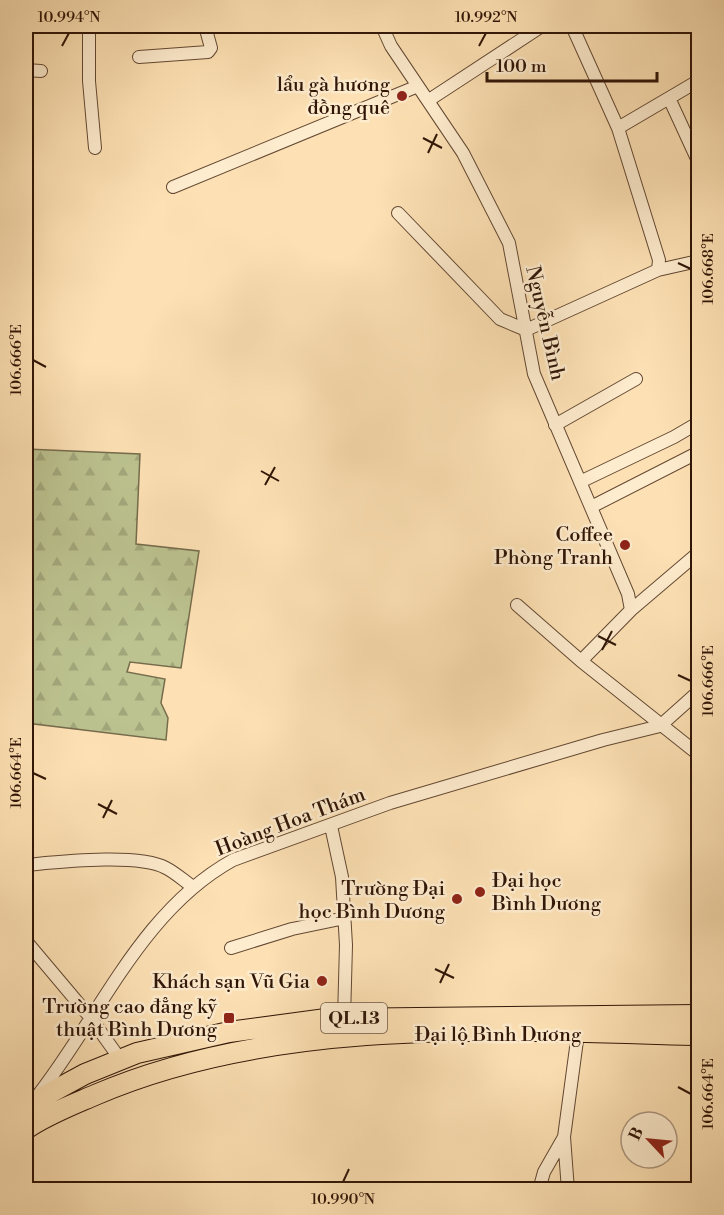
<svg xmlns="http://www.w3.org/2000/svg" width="724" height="1215" font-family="'Libre Bodoni',serif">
  <defs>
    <pattern id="forest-firs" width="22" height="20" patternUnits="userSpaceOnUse" patternTransform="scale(1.5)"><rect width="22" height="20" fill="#bcc390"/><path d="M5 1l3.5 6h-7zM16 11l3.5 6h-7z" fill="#a2a77b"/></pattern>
  </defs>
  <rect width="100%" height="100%" fill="#fde1b4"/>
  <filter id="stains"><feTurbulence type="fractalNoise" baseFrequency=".00333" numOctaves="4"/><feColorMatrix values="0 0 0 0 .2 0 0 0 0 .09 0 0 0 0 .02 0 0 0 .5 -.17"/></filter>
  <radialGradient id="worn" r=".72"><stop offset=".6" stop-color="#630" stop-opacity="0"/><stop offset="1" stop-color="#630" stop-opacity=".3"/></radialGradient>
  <!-- forest -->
  <path fill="url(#forest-firs)" stroke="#766c4c" stroke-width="1.5" d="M26 449 140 454 136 544 199 551 181 668 130 662 127 672 165 679 161 703 168 718 166 740 26 723Z"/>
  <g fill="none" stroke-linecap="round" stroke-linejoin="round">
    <!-- minor casing -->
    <g stroke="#634832" stroke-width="14">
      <path id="minor" d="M89 26V81L95 148
        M382 26 391 46 463 153 509 243 534 374 628 594 631 610 581 661
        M139 57 208 52 211 48 205 26
        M26 70 41 71
        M669 98 698 161
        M429 100 542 26
        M618 128 698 81
        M173 187 418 86
        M398 213 500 319 526 330 658 270 659 260 618 128 572 26
        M658 270 698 261
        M555 425 636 379
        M580 482 674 437 698 423
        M591 507 697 453
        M517 605 581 661 698 754
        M631 610 698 553
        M331 826 342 877 346 945 344 1019
        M26 865C59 862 138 853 166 868 176 873 184 881 193 887
        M26 941 90 1017 120 1059
        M231 948 292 929 345 918
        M38 1095C100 1016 141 911 233 860L390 803 603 740 660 726 698 692
        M539 1190 544 1172 564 1137
        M568 1190 564 1137 578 1033"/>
    </g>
    <!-- trunk casing -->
    <g stroke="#301507" stroke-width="22">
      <path id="trunk" d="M26 1106 85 1074 137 1053 229 1032 326 1019 698 1015
        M26 1129C46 1115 72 1105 95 1095 278 1016 502 1030 698 1035"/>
    </g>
    <!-- minor -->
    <use href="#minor" stroke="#feecce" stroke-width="12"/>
    <!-- trunk -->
    <use href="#trunk" stroke="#fde1b4" stroke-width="20"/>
  </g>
  <!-- ticks -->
  <path fill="none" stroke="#301507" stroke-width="2" d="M62 46 69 33M479 46 486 33M423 138 442 148M428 153 437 134M678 263 691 269M33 360 46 367M261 471 279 481M265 485 275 467M598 636 616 645M602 650 612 631M678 675 691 681M33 773 46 779M98 804 117 814M103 818 112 800M435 969 454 978M440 983 449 964M678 1087 691 1094M343 1182 349 1169"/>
  <!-- markers -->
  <g fill="#8f2418" stroke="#feecce" stroke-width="2">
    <circle cx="402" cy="96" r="6"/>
    <circle cx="625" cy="545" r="6"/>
    <circle cx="480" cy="892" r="6"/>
    <circle cx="457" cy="899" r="6"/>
    <circle cx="322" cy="981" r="6"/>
    <rect x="223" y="1012" width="12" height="12" rx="3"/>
  </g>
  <g text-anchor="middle" stroke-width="5" stroke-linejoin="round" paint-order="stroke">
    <!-- shield labels -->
    <rect fill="#feecce" stroke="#6e5643" stroke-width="1.5" x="321" y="1003" width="66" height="30" rx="4.5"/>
    <g font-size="18" font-weight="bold" fill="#301507">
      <text x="354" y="1024">QL.13</text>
    </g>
    <!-- poi labels -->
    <g font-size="20" fill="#301507" stroke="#feecce" text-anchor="end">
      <text x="390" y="91">lẩu gà hương<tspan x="390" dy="23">đồng quê</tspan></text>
      <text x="613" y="541">Coffee<tspan x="613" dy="23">Phòng Tranh</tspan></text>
      <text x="492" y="887" text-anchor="start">Đại học<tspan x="492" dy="23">Bình Dương</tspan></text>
      <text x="445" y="895">Trường Đại<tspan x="445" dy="23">học Bình Dương</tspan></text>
      <text x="310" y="988">Khách sạn Vũ Gia</text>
      <text x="217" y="1013">Trường cao đẳng kỹ<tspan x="217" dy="23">thuật Bình Dương</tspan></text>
    </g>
    <!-- street labels -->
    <g font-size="20" fill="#301507" stroke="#feecce">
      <text transform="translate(546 323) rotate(77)" y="7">Nguyễn Bình</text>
      <text transform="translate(290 821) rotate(-21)" y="7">Hoàng Hoa Thám</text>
      <text x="498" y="1041">Đại lộ Bình Dương</text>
    </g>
  </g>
  <!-- margin -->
  <rect width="724" height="1215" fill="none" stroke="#fde1b4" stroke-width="66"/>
  <!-- north arrow -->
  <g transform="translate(649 1140) rotate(296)"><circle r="28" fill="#feecce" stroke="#ac967e" stroke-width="1.5"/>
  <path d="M0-4.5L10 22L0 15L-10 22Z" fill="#8f2418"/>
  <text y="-9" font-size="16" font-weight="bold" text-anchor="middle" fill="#301507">B</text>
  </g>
  <!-- scale -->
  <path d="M487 72v9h170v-9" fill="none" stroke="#301507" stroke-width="3"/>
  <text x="496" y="72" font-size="18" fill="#301507" stroke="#feecce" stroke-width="4.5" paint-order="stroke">100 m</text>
  <rect x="33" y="33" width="658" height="1149" fill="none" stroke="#301507" stroke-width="2"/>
  <g font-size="15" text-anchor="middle" fill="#301507">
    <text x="69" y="22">10.994°N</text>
    <text x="486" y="22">10.992°N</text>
    <text transform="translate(708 269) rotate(-90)" y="5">106.668°E</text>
    <text transform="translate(16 360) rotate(-90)" y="5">106.666°E</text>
    <text transform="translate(708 681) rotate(-90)" y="5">106.666°E</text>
    <text transform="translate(16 773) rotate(-90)" y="5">106.664°E</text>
    <text transform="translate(708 1094) rotate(-90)" y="5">106.664°E</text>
    <text x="343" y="1204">10.990°N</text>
  </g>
  <rect width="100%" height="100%" filter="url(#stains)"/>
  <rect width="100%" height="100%" fill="url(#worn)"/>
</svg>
